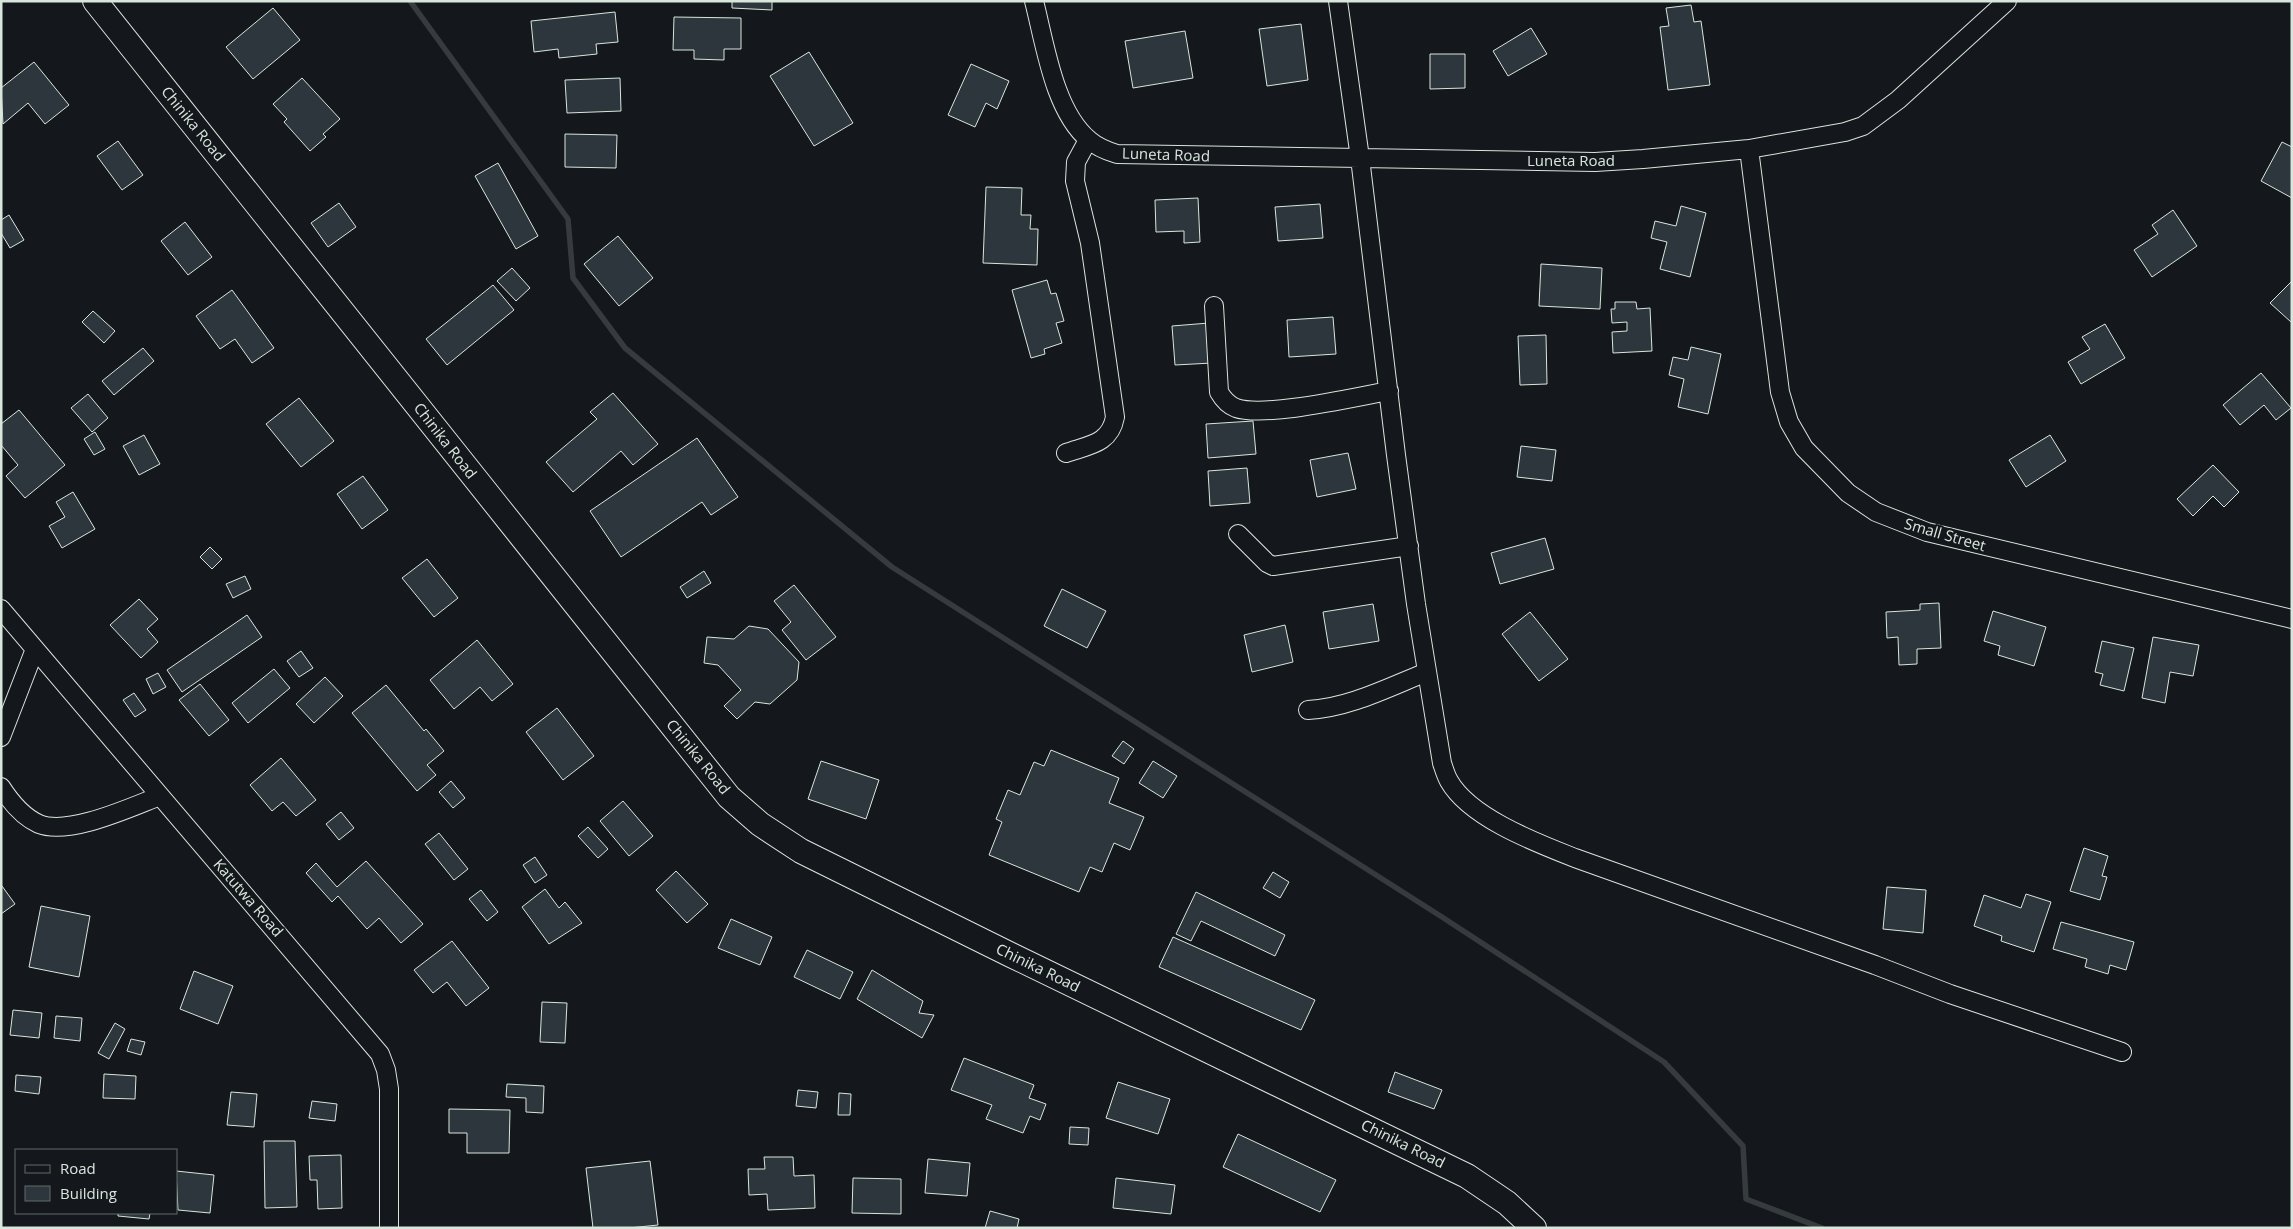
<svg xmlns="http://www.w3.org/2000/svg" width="2293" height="1229" font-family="'Open Sans',sans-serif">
  <rect width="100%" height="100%" fill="#14181c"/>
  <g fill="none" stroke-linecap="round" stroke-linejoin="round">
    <!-- stream -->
    <path stroke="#363b3e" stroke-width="5.5" d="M410 1 568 219 573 278 625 348 892 567 1442 917 1664 1062 1743 1146 1746 1199 1822 1228"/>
  </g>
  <!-- building -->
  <path fill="#2c363c" stroke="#d8e6dc" d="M732 1H772V10L732 8Z
    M1691 5 1694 22 1701 21 1710 85 1668 90 1660 27 1669 26 1666 8Z
    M273 8 300 40 253 79 226 47Z
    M615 12 618 42 596 44 597 54 559 58 558 49 534 52 531 21Z
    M674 17 741 18V49H724V60L694 59V50H673Z
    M1301 24 1308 80 1267 86 1259 29Z
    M1531 28 1547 54 1508 76 1493 51Z
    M1185 31 1193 78 1133 88 1125 41Z
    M809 52 853 123 814 146 770 76Z
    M1430 54H1465V88L1430 89Z
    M34 62 69 105 45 124 28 103 3 124 1 88Z
    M971 64 1009 81 997 109 986 103 975 127 948 115Z
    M302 78 340 119 323 134 326 137 310 151 284 122 287 119 273 104Z
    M620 78 621 111 567 113 565 80Z
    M565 134 617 135 616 168 565 167Z
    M118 141 143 175 122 190 97 156Z
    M2282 142 2292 147V198L2261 181Z
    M498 163 538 236 516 249 475 176Z
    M986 187 1022 188 1021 215H1031L1030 229H1038L1037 265 983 263Z
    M1198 198 1200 242 1184 243V231L1156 232 1155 200Z
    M339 203 356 227 328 247 311 223Z
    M1320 204 1323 238 1278 241 1275 207Z
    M1681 206 1706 213 1690 277 1660 269 1667 242 1651 238 1655 221 1676 226Z
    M2173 210 2197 246 2152 277 2134 250 2158 234 2152 225Z
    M9 215 24 240 10 248 1 233V220Z
    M185 222 212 257 188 275 161 241Z
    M618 236 653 278 619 306 584 264Z
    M1541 264 1602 268 1600 309 1539 306Z
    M512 268 530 288 516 301 497 281Z
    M1047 280 1051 294 1056 293 1064 321 1056 323 1062 343 1044 349 1045 354 1031 358 1012 290Z
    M2292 281V321L2291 322 2270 303Z
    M493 285 514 310 447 365 426 339Z
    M232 290 274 348 252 363 235 339 220 349 196 316Z
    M1615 302H1636L1637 309 1650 308 1652 351 1613 353 1612 332 1627 331V322L1612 323 1611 309H1615Z
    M93 311 115 331 104 343 82 322Z
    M1333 317 1336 354 1289 357 1287 320Z
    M1209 323 1212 363 1175 365 1172 326Z
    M2105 324 2125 358 2081 384 2068 362 2090 349 2082 337Z
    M1546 335 1547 384 1520 385 1518 336Z
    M1691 347 1721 354 1708 414 1678 407 1684 379 1669 375 1673 357 1688 360Z
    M143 348 154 361 114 395 102 381Z
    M2261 373 2291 408 2276 420 2264 405 2240 425 2223 405Z
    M613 393 658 444 633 465 621 451 573 492 546 462 597 419 590 412Z
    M88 394 108 418 92 432 71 408Z
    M299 398 334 441 301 467 266 424Z
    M19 410 65 465 25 498 6 476 18 465 1 445V424Z
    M1253 421 1256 454 1208 458 1206 424Z
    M95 432 105 449 94 455 84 439Z
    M144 435 160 464 139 475 123 446Z
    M2050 435 2066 461 2026 487 2009 460Z
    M697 438 738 497 711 515 702 502 621 557 590 511Z
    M1521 446 1556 450 1552 481 1517 477Z
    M1348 453 1356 489 1317 497 1310 460Z
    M2213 465 2239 492 2224 507 2213 496 2193 516 2177 499Z
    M1247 468 1250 503 1210 506 1208 471Z
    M363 476 388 510 362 529 337 494Z
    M73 492 95 529 62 548 49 526 65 517 56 502Z
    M1545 538 1554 569 1500 584 1491 553Z
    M210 547 222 559 212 569 200 557Z
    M427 559 458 598 434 617 402 578Z
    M704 571 711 583 687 598 680 587Z
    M245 576 251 589 233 598 226 584Z
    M794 585 836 637 806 660 782 630 791 622 774 601Z
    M1062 589 1106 611 1087 648 1044 626Z
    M139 599 158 619 147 629 158 642 141 658 110 625Z
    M1939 603 1941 648 1917 649V664L1899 665 1898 637 1887 638 1886 612 1920 610V604Z
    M1373 604 1379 641 1329 649 1323 612Z
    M1993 611 2046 627 2034 666 1998 655 2000 646 1984 641Z
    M1530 612 1568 659 1539 681 1502 634Z
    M247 615 262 637 182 692 167 670Z
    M1285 625 1293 662 1252 672 1244 635Z
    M749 626 768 629 799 662 797 680 770 704 755 702 737 719 724 706 741 690 718 665 704 663 707 637 734 639Z
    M2153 637 2199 645 2193 676 2170 672 2165 703 2142 698Z
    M477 640 513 684 492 701 480 687 454 709 430 680Z
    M2102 641 2134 648 2124 691 2100 685 2103 674 2095 672Z
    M301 651 313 668 299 677 287 661Z
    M274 669 290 688 248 723 232 703Z
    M158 673 166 687 153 694 146 679Z
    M325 677 343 696 314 723 296 704Z
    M200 684 229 720 209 736 179 700Z
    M386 685 424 731 426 729 444 751 427 765 436 775 417 791 352 713Z
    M134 693 146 710 135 717 123 700Z
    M557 708 594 756 563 780 526 732Z
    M1123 741 1134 749 1124 764 1112 756Z
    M1051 750 1119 778 1109 803 1144 817 1130 850 1114 843 1102 872 1090 867 1079 892 989 855 1002 822 996 819 1008 790 1020 795 1034 762 1044 766Z
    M281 758 316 800 296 816 283 802 272 811 250 785Z
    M821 761 879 780 866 819 808 799Z
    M1153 761 1177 776 1163 798 1139 783Z
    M451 781 465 798 453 808 439 792Z
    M623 801 653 836 629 856 600 821Z
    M341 812 354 828 339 840 326 824Z
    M588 827 608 849 598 858 578 836Z
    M439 833 468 869 454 880 425 844Z
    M2084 848 2108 856 2102 876 2107 877 2100 900 2070 891Z
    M535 857 547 875 535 883 523 865Z
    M366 861 423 924 401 943 379 918 367 929 338 896 332 902 306 873 316 863 337 887Z
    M676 871 708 904 687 923 656 890Z
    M1273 872 1289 882 1280 898 1263 888Z
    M2 886 15 904 1 914V887Z
    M1887 887 1926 890 1923 933 1883 929Z
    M545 889 559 908 565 902 582 923 549 944 522 907Z
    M481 890 498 912 487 921 469 899Z
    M1196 892 1285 935 1275 956 1201 921 1191 941 1176 934Z
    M2026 894 2051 902 2034 952 2001 941 2002 936 1974 926 1984 895 2021 908Z
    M41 906 90 916 79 977 29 967Z
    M731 919 772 937 760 965 718 948Z
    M2061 922 2134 942 2126 970 2110 965 2108 974 2085 967 2087 959 2053 949Z
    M1173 937 1315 1000 1301 1030 1159 967Z
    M452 941 489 988 466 1006 447 982 433 993 414 970Z
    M807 950 853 972 840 999 794 977Z
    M872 970 923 1001 919 1013 934 1015 922 1038 857 999Z
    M194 971 233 986 218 1024 180 1009Z
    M542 1002 567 1003 565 1043 540 1042Z
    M13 1010 42 1013 39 1038 10 1035Z
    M56 1016 82 1018 80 1041 54 1038Z
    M115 1023 125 1029 109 1059 98 1053Z
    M131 1039 145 1042 141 1055 127 1051Z
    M964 1058 1034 1085 1029 1098 1046 1104 1040 1120 1030 1116 1023 1133 986 1119 992 1105 951 1090Z
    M1395 1072 1442 1090 1434 1109 1388 1092Z
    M104 1074 136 1076 135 1099 103 1098Z
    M16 1075 41 1077 39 1094 15 1091Z
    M1118 1082 1170 1099 1158 1134 1106 1118Z
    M507 1084 544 1086 543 1113 526 1112V1098L506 1097Z
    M798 1090 818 1092 816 1108 796 1106Z
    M231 1092 257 1094 254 1127 227 1125Z
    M839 1093 851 1094 850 1115H838Z
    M312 1101 337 1104 335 1121 309 1118Z
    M449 1109 510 1110 509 1153H467V1133H449Z
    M1070 1127 1089 1128 1088 1145 1069 1144Z
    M1238 1134 1336 1180 1320 1212 1223 1167Z
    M264 1141H295L297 1207 265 1208Z
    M341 1155 342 1208 318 1209 317 1180H310L309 1156Z
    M764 1157H793L794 1176 814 1175 815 1208 768 1210 767 1194 749 1195 748 1169H765Z
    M928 1159 970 1163 967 1196 925 1193Z
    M650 1161 658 1225 629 1228H593L586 1168Z
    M176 1171 214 1175 210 1213 178 1210Z
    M853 1178 901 1179V1214L852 1213Z
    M1116 1178 1175 1185 1171 1214 1113 1208Z
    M990 1211 1019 1219 1017 1228H985Z
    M118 1213H150L149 1219 118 1216Z"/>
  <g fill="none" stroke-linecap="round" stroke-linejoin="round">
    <!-- minor casing -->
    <g stroke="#d8e6dc" stroke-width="20">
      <path id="minor" d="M1034 1C1045 44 1054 111 1089 140 1097 147 1107 151 1117 154L1595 162 1643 159 1749 149 1845 132 1863 126 1898 100 2007 1
        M1338 1 1360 158 1396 455 1416 604 1442 763C1444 769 1446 776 1449 781 1470 818 1537 843 1575 858L1875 965 1950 994 2122 1052
        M1749 149 1780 392 1789 422 1804 448 1848 493 1876 512 1927 532 2292 619
        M1214 306 1219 392C1223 399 1228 405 1236 408 1265 418 1355 397 1389 391
        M1066 453C1089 445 1110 444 1115 417L1090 243 1075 181 1076 162 1088 140
        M1238 534 1267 563 1273 566 1409 546
        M1 609 380 1054 386 1070 389 1089V1228
        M1308 710C1349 708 1389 687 1427 672
        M1 737 35 649
        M1 787C10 801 23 817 39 824 69 836 131 807 160 796"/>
    </g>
    <!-- secondary casing -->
    <g stroke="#d8e6dc" stroke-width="26">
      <path id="secondary" d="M95 1 729 797 760 824 801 851 1011 955 1467 1176 1507 1203 1534 1228"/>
    </g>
    <!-- minor -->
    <use href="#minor" stroke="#14181c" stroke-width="18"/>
    <!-- secondary -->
    <use href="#secondary" stroke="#14181c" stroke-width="24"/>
  </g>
  <g text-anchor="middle" stroke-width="4" stroke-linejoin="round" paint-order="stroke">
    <!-- street labels -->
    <g font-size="15" fill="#d8e6dc" stroke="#14181c">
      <text transform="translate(193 124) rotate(51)" y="5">Chinika Road</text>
      <text transform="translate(1166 155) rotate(2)" y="5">Luneta Road</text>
      <text x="1571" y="166">Luneta Road</text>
      <text transform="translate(445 441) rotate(52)" y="5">Chinika Road</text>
      <text transform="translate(1945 535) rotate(16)" y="5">Small Street</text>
      <text transform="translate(698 757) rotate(51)" y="5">Chinika Road</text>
      <text transform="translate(248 898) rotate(49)" y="5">Katutwa Road</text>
      <text transform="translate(1038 968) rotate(26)" y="5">Chinika Road</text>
      <text transform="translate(1403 1144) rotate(26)" y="5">Chinika Road</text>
    </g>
  </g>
  <!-- border -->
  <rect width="2293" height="1229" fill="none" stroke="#d8e6dc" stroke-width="5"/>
  <!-- legend -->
  <rect x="15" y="1149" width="162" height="65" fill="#14181c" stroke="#626a69"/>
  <rect x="25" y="1165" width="25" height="8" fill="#14181c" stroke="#626a69"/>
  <text x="60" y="1174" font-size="15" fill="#d8e6dc">Road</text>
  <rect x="25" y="1186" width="25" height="15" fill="#2c363c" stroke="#626a69"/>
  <text x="60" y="1199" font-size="15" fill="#d8e6dc">Building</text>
</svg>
